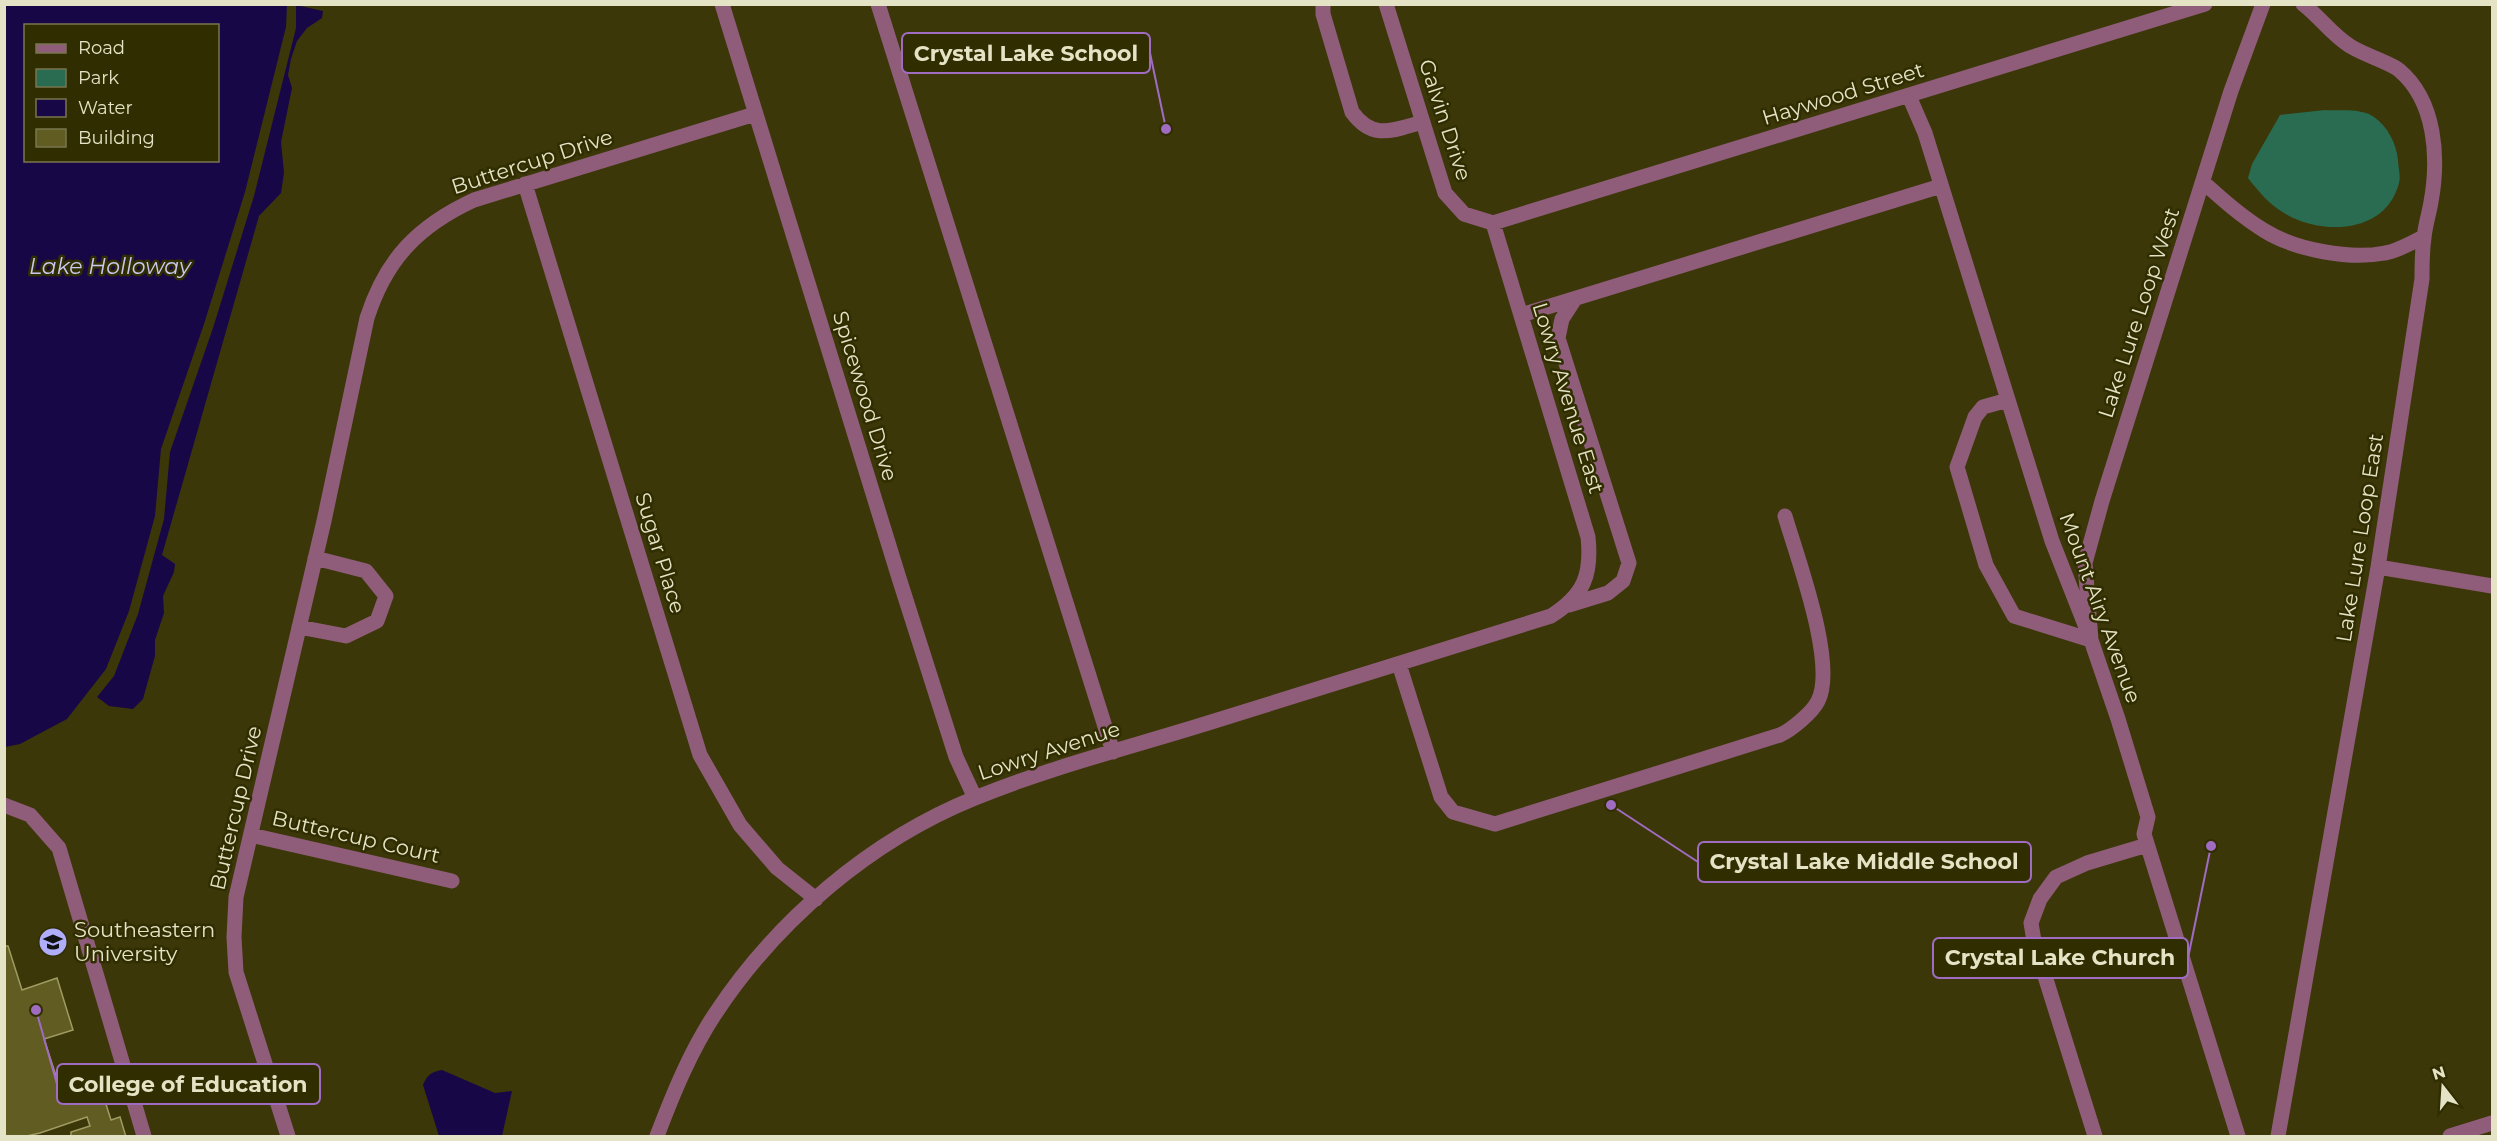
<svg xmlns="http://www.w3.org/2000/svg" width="2497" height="1141" font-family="Montserrat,sans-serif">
  <rect width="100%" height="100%" fill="#3b3709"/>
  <!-- green -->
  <path fill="#2a6c52" d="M2325 110C2339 111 2362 108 2374 117 2388 127 2396 143 2398 160 2398 167 2401 176 2399 183 2386 234 2322 236 2284 213 2269 204 2259 192 2248 178L2252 164 2280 115Z"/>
  <!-- water -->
  <path fill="#180747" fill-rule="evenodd" d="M5 4 287 5 286 27 245 192 204 324 161 449 155 516 129 611 106 669 67 719 20 744 5 747ZM26 26H218V160H26Z
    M296 5 323 11 322 18 307 28 297 41 291 59 288 75 292 88 281 142 284 173 281 193 259 216 162 555 175 564 174 572 163 596 164 613 155 640V656L143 699 133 709 109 706 97 697 114 676 138 614 164 519 170 452 213 328 254 196 296 28Z
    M442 1070 495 1093 512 1091 502 1136H439L423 1085C427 1075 431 1072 442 1070Z"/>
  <!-- building -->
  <path fill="#605c22" stroke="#9f9b61" stroke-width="1.5" d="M4 946H8L22 990 57 978 73 1030 44 1039 61 1091 98 1079 111 1120 120 1117 126 1137H71V1132L90 1126 87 1117 40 1133 22 1137H4Z"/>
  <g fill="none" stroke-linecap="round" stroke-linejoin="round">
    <!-- minor -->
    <path stroke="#8f5d79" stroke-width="15" d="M722 4 899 578 956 757 975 798
      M878 4 1113 752
      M1323 4V14L1352 112C1373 141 1393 130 1423 122
      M1386 4 1445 193 1464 214 1493 223
      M1909 96 1925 133 2052 541 2091 640 2118 719 2148 817 2144 834 2238 1136
      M2203 182C2223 200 2242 217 2265 231 2296 250 2350 260 2385 253 2398 251 2412 242 2424 237
      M525 184 700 755 740 825 777 868 816 899
      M1493 223 2205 4
      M1521 315 1941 186
      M2008 400 1983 407 1975 417 1957 467 1986 565 2014 616 2091 640 2085 563 2102 501 2231 91 2263 4
      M2378 567 2492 586
      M1569 605 1608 593 1623 581 1629 563 1558 338 1562 319 1575 299
      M299 627 346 636 377 621 386 596 366 571 315 558
      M1399 664 1441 797 1453 812 1495 824 1780 735C1791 730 1812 713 1818 701 1837 664 1797 557 1785 516
      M4 805 30 815 59 848 144 1136
      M251 835 452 881
      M288 1136 236 972 234 937 236 897 324 521 367 318C386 259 418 226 474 200L755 114
      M657 1136C673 1094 690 1052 715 1014 777 920 871 840 975 798 1051 767 1131 747 1208 723 1323 688 1437 652 1551 616 1584 595 1592 575 1588 537L1493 223
      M2095 1136 2034 941 2031 923 2040 899 2056 877 2087 863 2147 845
      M2278 1136 2378 567 2422 279C2422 265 2422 251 2424 238 2425 226 2429 214 2431 202 2439 158 2436 101 2399 70 2389 62 2364 55 2350 46 2332 35 2320 17 2303 4
      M2450 1136 2492 1123"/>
  </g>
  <!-- icons -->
  <defs>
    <g id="university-disc" transform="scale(1.5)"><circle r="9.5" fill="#b0aefa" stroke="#302d00"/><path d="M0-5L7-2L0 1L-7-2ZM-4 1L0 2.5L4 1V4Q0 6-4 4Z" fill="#111"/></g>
  </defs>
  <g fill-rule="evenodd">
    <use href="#university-disc" x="53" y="942"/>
  </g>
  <g text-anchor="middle" stroke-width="5" stroke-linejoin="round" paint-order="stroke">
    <!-- street labels -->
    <g font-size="21" fill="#e5e3c5" stroke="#302d00">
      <text transform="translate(1843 94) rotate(-17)" y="7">Haywood Street</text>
      <text transform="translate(1445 120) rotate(72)" y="7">Galvin Drive</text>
      <text transform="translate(532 162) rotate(-18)" y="7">Buttercup Drive</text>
      <text transform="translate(2139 313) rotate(-72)" y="7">Lake Lure Loop West</text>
      <text transform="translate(865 396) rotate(73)" y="7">Spicewood Drive</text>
      <text transform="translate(1568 398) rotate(73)" y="7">Lowry Avenue East</text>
      <text transform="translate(2360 538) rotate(-81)" y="7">Lake Lure Loop East</text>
      <text transform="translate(660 553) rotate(73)" y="7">Sugar Place</text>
      <text transform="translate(2100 608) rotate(70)" y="7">Mount Airy Avenue</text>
      <text transform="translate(1049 751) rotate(-18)" y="7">Lowry Avenue</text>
      <text transform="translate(236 808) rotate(-77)" y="7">Buttercup Drive</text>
      <text transform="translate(356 837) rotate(13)" y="7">Buttercup Court</text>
    </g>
    <!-- poi labels -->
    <g font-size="21" fill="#e5e3c5" stroke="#302d00" text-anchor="start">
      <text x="74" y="937">Southeastern<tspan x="74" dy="24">University</tspan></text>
    </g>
    <!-- water labels -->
    <g font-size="22" font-style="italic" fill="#c8c8f0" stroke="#302d00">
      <text x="110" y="274">Lake Holloway</text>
    </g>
  </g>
  <!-- callouts -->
  <path fill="none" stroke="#a06cc1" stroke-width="2" d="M1166 129L1150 53M1611 805L1698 862M2211 846L2188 958M36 1010L57 1084"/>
  <g fill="#a06cc1" stroke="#302d00" stroke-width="2">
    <circle cx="1166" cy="129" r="6"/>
    <circle cx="1611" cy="805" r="6"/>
    <circle cx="2211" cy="846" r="6"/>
    <circle cx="36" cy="1010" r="6"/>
  </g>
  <g fill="#302d00" stroke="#a06cc1" stroke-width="2">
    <rect x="902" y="33" width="248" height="40" rx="6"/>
    <rect x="1698" y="842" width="333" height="40" rx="6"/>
    <rect x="1933" y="938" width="255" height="40" rx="6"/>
    <rect x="57" y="1064" width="263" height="40" rx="6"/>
  </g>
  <g font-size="22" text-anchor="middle" font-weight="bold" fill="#e5e3c5">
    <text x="1026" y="61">Crystal Lake School</text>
    <text x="1864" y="869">Crystal Lake Middle School</text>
    <text x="2060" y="965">Crystal Lake Church</text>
    <text x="188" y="1092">College of Education</text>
  </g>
  <!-- border -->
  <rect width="2497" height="1141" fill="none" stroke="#e5e3c5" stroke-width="12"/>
  <!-- legend -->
  <rect x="24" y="24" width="195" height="138" fill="#302d00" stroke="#78764f" stroke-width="1.5"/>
  <rect x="36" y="44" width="30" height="9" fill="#8f5d79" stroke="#78764f" stroke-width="1.5"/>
  <text x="78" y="54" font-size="18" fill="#e5e3c5">Road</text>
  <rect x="36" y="69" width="30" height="18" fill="#2a6c52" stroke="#78764f" stroke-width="1.5"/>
  <text x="78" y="84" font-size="18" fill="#e5e3c5">Park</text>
  <rect x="36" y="99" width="30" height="18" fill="#180747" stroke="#78764f" stroke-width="1.5"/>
  <text x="78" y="114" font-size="18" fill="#e5e3c5">Water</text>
  <rect x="36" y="129" width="30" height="18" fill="#605c22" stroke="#78764f" stroke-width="1.5"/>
  <text x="78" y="144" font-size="18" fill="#e5e3c5">Building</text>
  <!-- north arrow -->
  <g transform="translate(2443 1087) rotate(343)" stroke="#302d00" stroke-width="4.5" paint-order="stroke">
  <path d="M0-4.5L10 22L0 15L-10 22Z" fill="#e5e3c5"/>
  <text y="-9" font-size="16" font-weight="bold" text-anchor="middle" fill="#e5e3c5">N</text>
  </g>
</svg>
